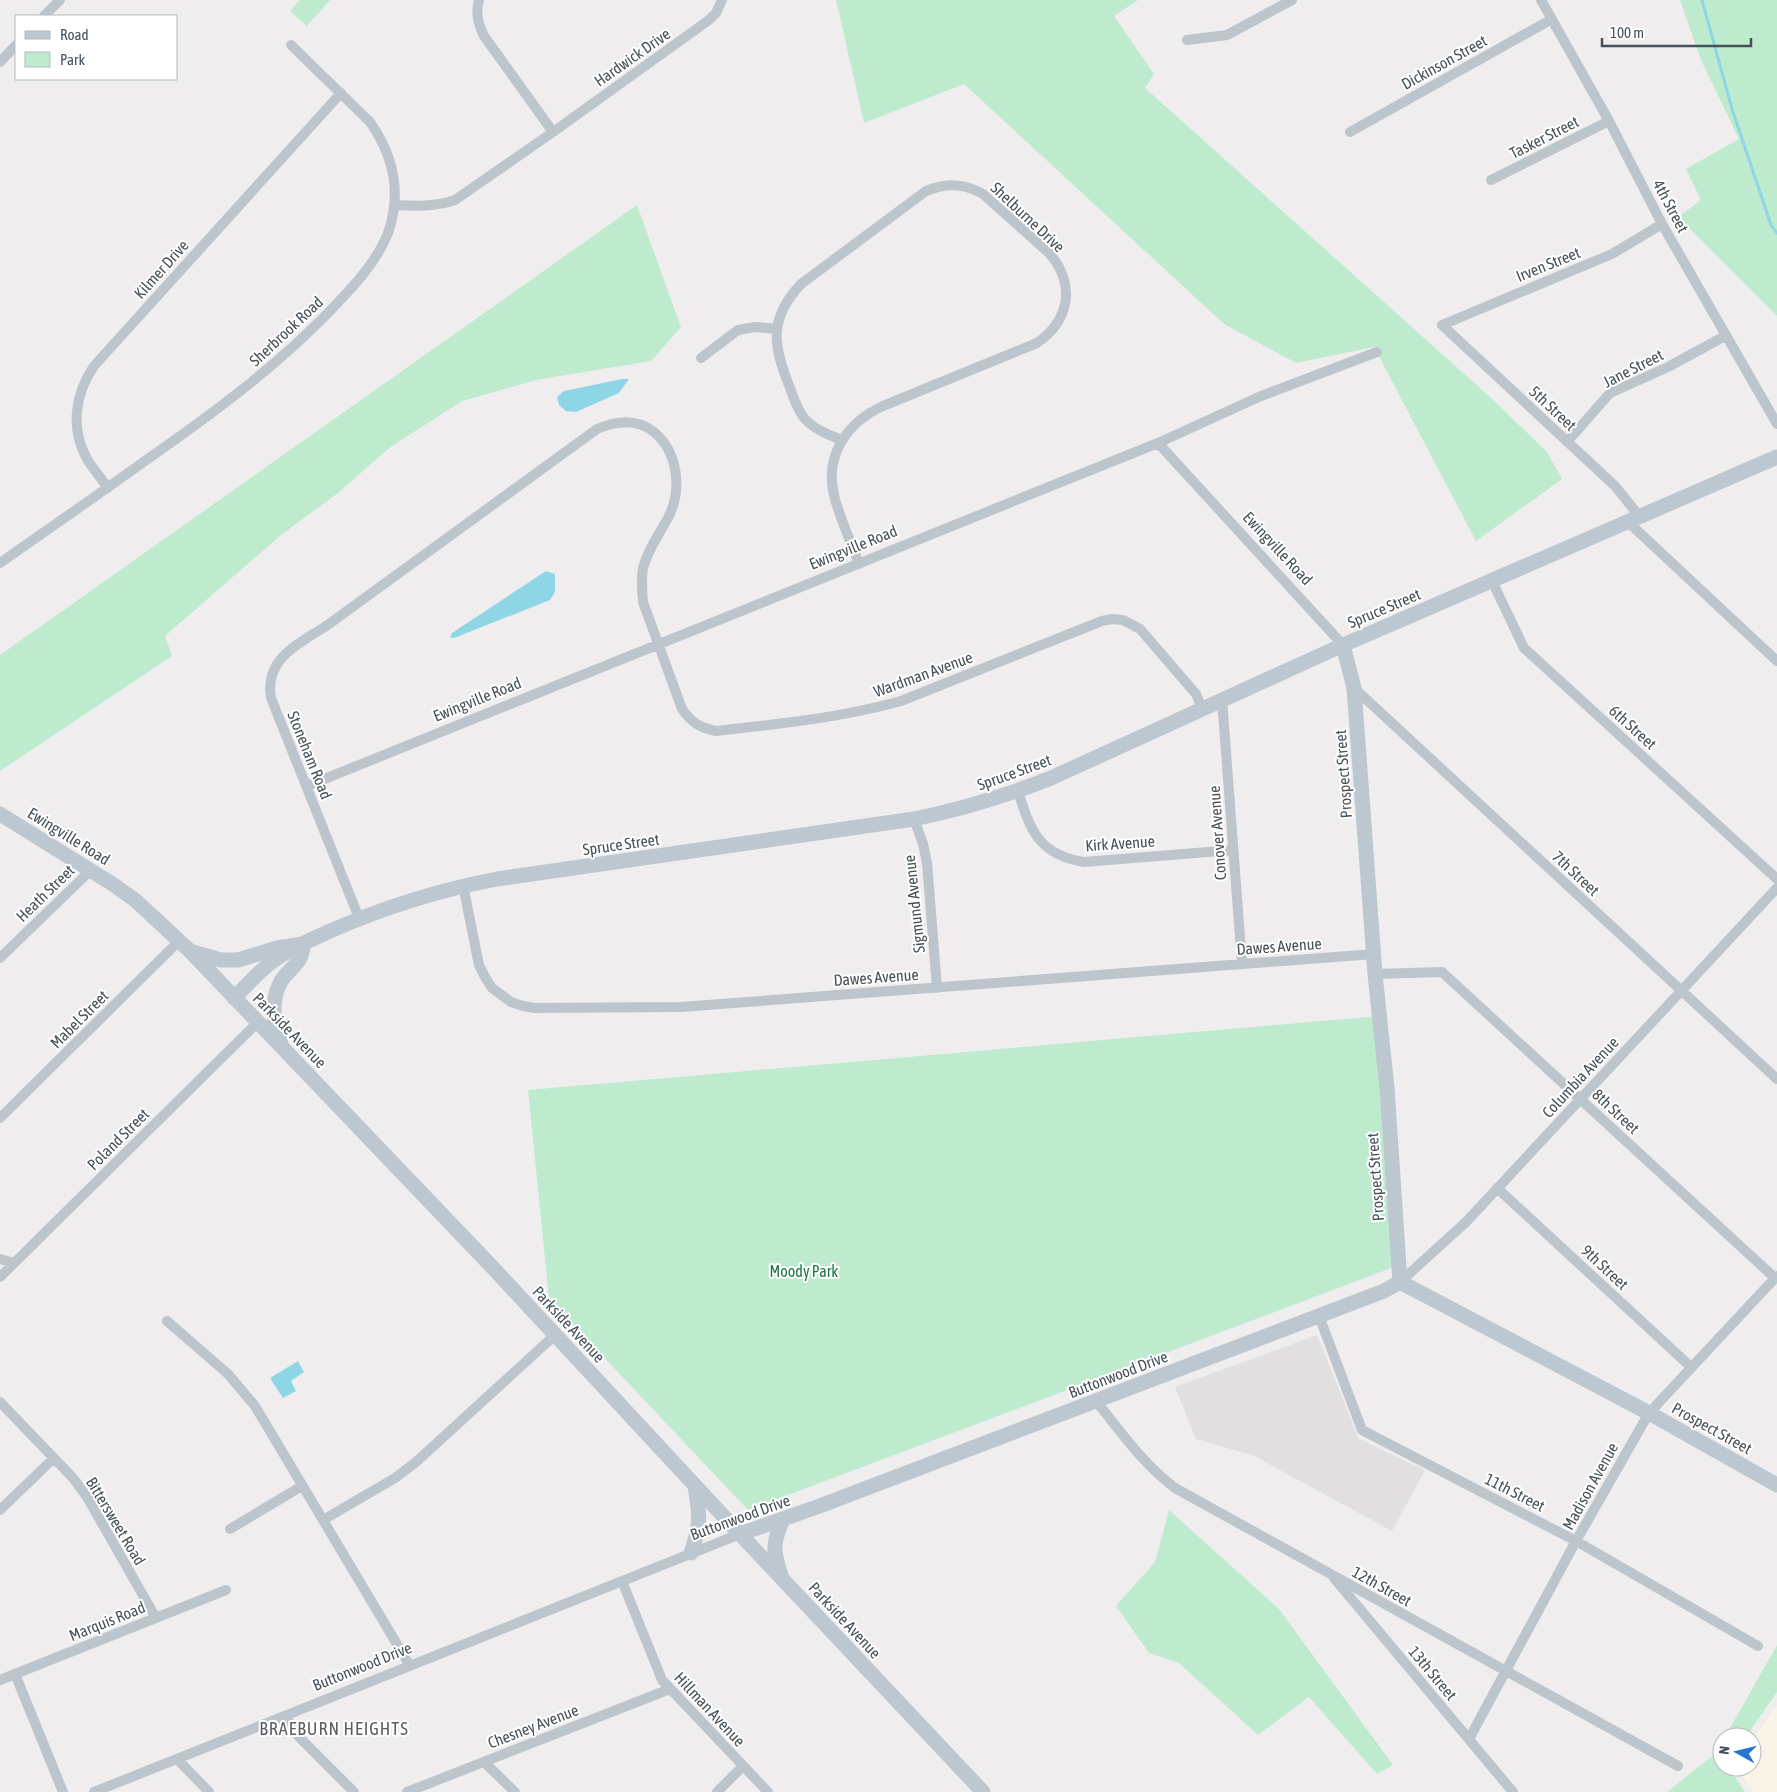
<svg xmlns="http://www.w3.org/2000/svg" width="1777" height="1792" font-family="'Asap Condensed',sans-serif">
  <rect width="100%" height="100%" fill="#f0edee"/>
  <!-- commercial -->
  <path fill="#faf4e7" d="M1777 1705V1792H1753L1736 1767H1752V1741Z"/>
  <!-- education -->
  <path fill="#e1dfdf" d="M1317 1335 1359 1439 1425 1470 1392 1531 1252 1455 1196 1439 1175 1387Z"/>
  <!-- green -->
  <path fill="#beebce" d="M300 0H330L307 26 290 11Z
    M836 0H1138L1114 16 1154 74 1145 88 1490 397 1547 452 1562 479 1476 541 1374 347 1296 363 1224 324 964 84 864 123Z
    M1680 0H1777V316L1678 217 1701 200 1686 169 1739 139 1701 60Z
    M637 205 681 327 651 361 536 380 462 401 389 448 338 493 281 535 165 636 172 656 0 771V655Z
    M1379 1016 1402 1264 748 1510 549 1299 528 1090Z
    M1169 1510 1279 1609 1393 1765 1377 1774 1309 1697 1258 1735 1179 1663 1149 1653 1116 1606 1155 1562Z
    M1777 1645V1692L1746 1737H1725Z
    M1722 1742V1767H1728L1745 1792H1667L1716 1753Z"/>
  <!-- water -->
  <path fill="#8ed6e5" d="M622 379H629L619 393 576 412 566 411 559 405 557 397 564 391Z
    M546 571 555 574V592L550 600 454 638H450L452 633Z
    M298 1361 304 1372 291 1381 296 1391 283 1398 270 1378Z"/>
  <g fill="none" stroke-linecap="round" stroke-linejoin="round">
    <!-- stream -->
    <path stroke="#8ed6e5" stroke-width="3" d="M1702 0 1732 109 1771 225 1777 233"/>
    <!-- street -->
    <path stroke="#bdc5cc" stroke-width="10" d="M479 0C475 13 478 24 484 36L553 132 709 20 716 13 722 0
      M1541 0 1609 121 1662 224 1777 424
      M44 16 60 0
      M1187 40 1227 35 1292 0
      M0 62 16 45
      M1350 132 1552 19
      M1491 180 1609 121
      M394 205C416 206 435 207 455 200L553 132
      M701 358 738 330 755 327 777 329
      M842 440C829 435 815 430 805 419 797 410 794 398 790 388 773 346 768 319 801 284L926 191C947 183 963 183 983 194L1049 253C1076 284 1070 320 1037 343L883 406C846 423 823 457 835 499 841 521 851 542 859 564
      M1567 442 1610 393 1668 367 1725 336
      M1158 443 1343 645
      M108 488C101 478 93 469 87 459 70 428 75 394 94 366L341 93
      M1640 517 1615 486 1442 325 1612 254 1662 224
      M1628 522 1777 661
      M0 563C47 530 95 497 142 463 208 417 271 371 327 314 350 290 376 264 388 233 402 193 393 155 370 122L291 45
      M1492 581 1524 648 1777 879
      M1354 688 1777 1079
      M1222 699 1242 964
      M307 786 1158 443 1261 396 1377 352
      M1018 791C1030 830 1039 855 1084 862L1233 850
      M914 819 923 844 927 863 937 988
      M463 885 479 965 485 977 492 988 511 1002 523 1006 535 1008 681 1007 1374 954
      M359 918 271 698C264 657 300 644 329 624L597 429C616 421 637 418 654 432 678 452 682 489 669 516 660 533 648 549 643 568 641 579 642 591 643 602L682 709C691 722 700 728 716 731 778 724 840 718 901 701L1102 621 1112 619 1123 620 1140 629 1196 694 1202 709
      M0 958 90 871
      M1375 974 1442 972 1775 1278
      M0 1118 179 941
      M1497 1188 1691 1367
      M0 1259 14 1263
      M0 1277 258 1022
      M1400 1282 1466 1222 1777 888
      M1319 1316 1362 1430 1576 1541 1758 1646
      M167 1321 228 1374 255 1406 410 1666
      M1096 1401C1121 1432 1143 1464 1175 1488L1678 1766
      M0 1402 73 1478 87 1497 156 1618
      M0 1510 54 1458
      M323 1520 395 1478 416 1462 555 1335
      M230 1529 302 1486
      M1334 1578 1513 1792
      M622 1581 662 1680 768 1792
      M15 1674 63 1792
      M0 1680 226 1590
      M285 1716 299 1737 354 1792
      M1469 1739 1576 1541 1649 1413 1777 1276
      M177 1759 209 1792
      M484 1762 515 1792
      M94 1792 740 1534
      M407 1792 670 1689
      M717 1792 743 1766"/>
    <!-- secondary -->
    <path stroke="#bcc7d0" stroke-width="15" d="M1343 645 1354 688 1375 974 1387 1088 1400 1282
      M0 814 114 885 135 900 190 951 495 1270 740 1534 983 1792
      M193 952 221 960H238L277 948 303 944C303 965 288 968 280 983 270 1003 274 1024 281 1044
      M234 998C247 985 259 971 273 961 290 948 311 940 330 931 385 907 439 890 497 879L914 819C962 809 1006 796 1051 778L1343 645 1777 457
      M1400 1282 1649 1413 1777 1485
      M740 1534 817 1507 1384 1291 1400 1282
      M691 1553C701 1524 700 1516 695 1486
      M781 1576C773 1549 772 1545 783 1519"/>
  </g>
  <g text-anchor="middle" stroke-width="4" stroke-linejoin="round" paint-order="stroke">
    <!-- street labels -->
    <g font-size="16" fill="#475159" stroke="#fff">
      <text transform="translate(632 57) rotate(-35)" y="6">Hardwick Drive</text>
      <text transform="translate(1444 62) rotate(-29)" y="6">Dickinson Street</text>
      <text transform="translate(1544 137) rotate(-27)" y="6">Tasker Street</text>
      <text transform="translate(1671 206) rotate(62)" y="6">4th Street</text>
      <text transform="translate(1028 217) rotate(43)" y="6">Shelburne Drive</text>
      <text transform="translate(1548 264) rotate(-22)" y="6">Irven Street</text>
      <text transform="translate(161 269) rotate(-48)" y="6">Kilmer Drive</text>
      <text transform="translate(286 331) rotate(-43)" y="6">Sherbrook Road</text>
      <text transform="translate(1633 368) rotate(-27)" y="6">Jane Street</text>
      <text transform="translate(1553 408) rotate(43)" y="6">5th Street</text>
      <text transform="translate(853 547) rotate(-22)" y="6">Ewingville Road</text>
      <text transform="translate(1278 548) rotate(47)" y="6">Ewingville Road</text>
      <text transform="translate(1384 608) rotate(-23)" y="6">Spruce Street</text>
      <text transform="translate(923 674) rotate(-20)" y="6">Wardman Avenue</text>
      <text transform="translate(477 699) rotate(-22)" y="6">Ewingville Road</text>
      <text transform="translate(1633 727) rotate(42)" y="6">6th Street</text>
      <text transform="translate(310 755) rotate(68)" y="6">Stoneham Road</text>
      <text transform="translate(1014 772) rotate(-20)" y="6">Spruce Street</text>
      <text transform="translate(1343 774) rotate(-94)" y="6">Prospect Street</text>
      <text transform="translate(1217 833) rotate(-94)" y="6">Conover Avenue</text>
      <text transform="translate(69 836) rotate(32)" y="6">Ewingville Road</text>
      <text transform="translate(1120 843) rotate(-4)" y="6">Kirk Avenue</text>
      <text transform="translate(621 844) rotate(-8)" y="6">Spruce Street</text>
      <text transform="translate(1576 873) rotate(43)" y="6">7th Street</text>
      <text transform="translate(45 893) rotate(-44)" y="6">Heath Street</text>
      <text transform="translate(914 904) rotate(-96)" y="6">Sigmund Avenue</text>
      <text transform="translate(1279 946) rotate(-4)" y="6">Dawes Avenue</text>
      <text transform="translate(876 977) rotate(-4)" y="6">Dawes Avenue</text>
      <text transform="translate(79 1019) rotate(-45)" y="6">Mabel Street</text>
      <text transform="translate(290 1030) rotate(46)" y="6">Parkside Avenue</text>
      <text transform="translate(1580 1077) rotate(-47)" y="6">Columbia Avenue</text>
      <text transform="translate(1616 1111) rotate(43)" y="6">8th Street</text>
      <text transform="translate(118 1139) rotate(-45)" y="6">Poland Street</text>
      <text transform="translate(1375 1177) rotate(-94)" y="6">Prospect Street</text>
      <text transform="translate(1605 1267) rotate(43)" y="6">9th Street</text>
      <text transform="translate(569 1324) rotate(47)" y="6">Parkside Avenue</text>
      <text transform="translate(1118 1374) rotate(-21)" y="6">Buttonwood Drive</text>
      <text transform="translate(1712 1428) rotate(29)" y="6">Prospect Street</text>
      <text transform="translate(1590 1486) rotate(-61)" y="6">Madison Avenue</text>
      <text transform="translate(1515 1492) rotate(27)" y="6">11th Street</text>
      <text transform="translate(740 1517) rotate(-20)" y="6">Buttonwood Drive</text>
      <text transform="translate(116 1521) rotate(59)" y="6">Bittersweet Road</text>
      <text transform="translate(1382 1586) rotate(29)" y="6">12th Street</text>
      <text transform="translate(845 1620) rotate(47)" y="6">Parkside Avenue</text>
      <text transform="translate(107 1621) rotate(-22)" y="6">Marquis Road</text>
      <text transform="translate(362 1666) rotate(-22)" y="6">Buttonwood Drive</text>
      <text transform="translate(1433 1673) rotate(50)" y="6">13th Street</text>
      <text transform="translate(710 1709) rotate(47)" y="6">Hillman Avenue</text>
      <text transform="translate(533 1726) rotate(-21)" y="6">Chesney Avenue</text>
    </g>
    <!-- park labels -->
    <g font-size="16" fill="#1d7546" stroke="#fff">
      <text x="804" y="1277">Moody Park</text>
    </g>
    <!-- neighbourhood labels -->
    <g font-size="18" letter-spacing="1" fill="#5b5e62" stroke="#fff">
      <text x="334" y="1735">BRAEBURN HEIGHTS</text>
    </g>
  </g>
  <!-- legend -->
  <rect x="15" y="15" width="162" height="65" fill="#ffffff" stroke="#b5b9bd"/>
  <rect x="25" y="31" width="25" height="8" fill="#bcc7d0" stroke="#b5b9bd"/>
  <text x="60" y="40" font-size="15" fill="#475159">Road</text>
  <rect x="25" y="52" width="25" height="15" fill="#beebce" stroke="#b5b9bd"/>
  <text x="60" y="65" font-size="15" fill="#475159">Park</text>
  <!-- north arrow -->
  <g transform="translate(1737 1752) rotate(278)"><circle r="24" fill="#ffffff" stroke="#b5b9bd"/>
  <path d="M0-4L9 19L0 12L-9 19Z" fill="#2577d2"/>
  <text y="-8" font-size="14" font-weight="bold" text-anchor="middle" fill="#475159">N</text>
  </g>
  <!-- scale -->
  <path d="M1602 38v8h149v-8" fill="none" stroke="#475159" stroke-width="2.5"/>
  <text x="1610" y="38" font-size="15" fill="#475159" stroke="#ffffff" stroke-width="4" paint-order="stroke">100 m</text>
</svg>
